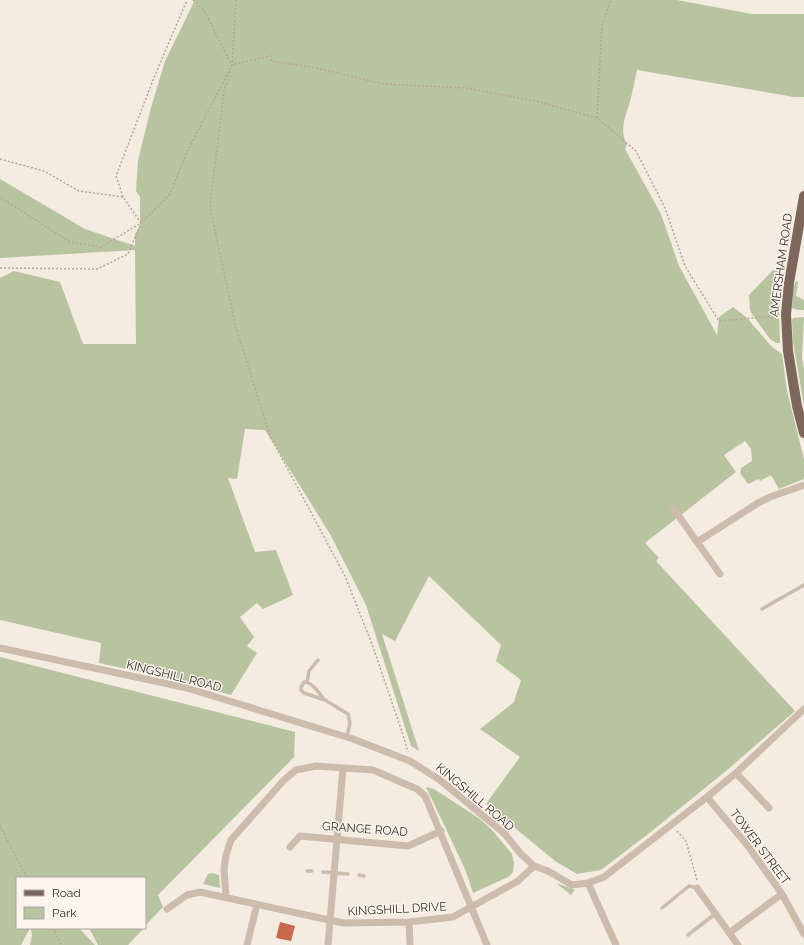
<svg xmlns="http://www.w3.org/2000/svg" width="804" height="945" font-family="Raleway,sans-serif">
  <rect width="100%" height="100%" fill="#f4ebe1"/>
  <!-- green -->
  <path fill="#b8c4a0" d="M195 0H677L752 14H804V97H794L637 70C635 79 633 89 631 98 627 113 618 130 627 144L625 149 661 214 679 266 717 335 719 317 733 307 746 317 772 347 782 354 787 391 804 459V479L779 489 771 475 760 481 759 479 748 484 740 473 741 468 752 461 751 449 745 441 724 455 736 472 645 543 659 558 656 561 795 711 726 771 652 831 601 870 577 874 555 861 486 804 520 757 480 729 514 702 521 680 496 661 501 645 429 576 395 641 382 634 419 751 411 746 366 605 330 534 265 430 245 429 237 479 228 478 255 552 276 550 293 595 263 609 257 603 240 617 254 637 247 646 257 653 231 695 212 690 205 686 99 663 101 643 0 620V278L14 271 60 282 83 344H136L135 250 0 258V179L85 229 135 246V234L140 226V197L136 191 138 161 150 111 165 61Z
    M773 270 783 273 779 310 780 343H776L770 339 752 314 750 310 749 295Z
    M796 281 798 282 796 296 804 300V310H798L792 308 793 289Z
    M804 317 802 359 804 369V406L793 342 792 320 793 318Z
    M0 657 295 732 294 757 158 895 163 907 145 926V878H17V928H30L21 945H0Z
    M426 787 434 789 480 819 492 830 512 854 514 863 513 872 508 877 473 893 465 869Z
    M212 873 219 875 220 888 203 884 208 874Z
    M556 883 573 889 575 890 571 895Z
    M31 928H79L95 945H30L32 936Z
    M89 928H144L128 945H98Z"/>
  <!-- building -->
  <path fill="#c8694b" d="M280 922 295 926 291 941 276 938Z"/>
  <g fill="none" stroke-linecap="round" stroke-linejoin="round">
    <!-- path -->
    <path stroke="#b9a596" stroke-width="1.5" stroke-dasharray="2 2" stroke-linecap="butt" d="M193 0 205 12 231 64
      M232 66 236 0
      M230 71 224 91 210 208 236 327 270 436 345 576 372 644 403 735 408 752
      M597 118 602 24 611 0
      M0 159 44 171 79 191 123 197 141 223 101 247 70 242 0 197
      M123 197 116 176 153 80 187 0
      M0 268 97 269 128 254 141 223 170 194 187 152 232 65 271 56V61L317 68 383 84 467 88 539 102 597 118 636 151 665 208 685 266 719 321 776 316
      M0 826 27 878
      M677 831 686 841 697 880
      M53 928 61 945"/>
    <!-- service -->
    <path stroke="#cdbbac" stroke-width="3.5" d="M762 609 804 585
      M307 682 309 671 318 660
      M325 700C319 694 313 682 304 682L301 687V690L304 693 325 700 348 714 350 723 347 737
      M307 871H312
      M323 872 348 874
      M359 875 364 876
      M662 908 689 886 697 888
      M688 935 715 914"/>
    <!-- minor -->
    <path stroke="#cdbbac" stroke-width="7" d="M673 508 697 542 758 503 770 497 804 485
      M697 542 720 574
      M0 648 187 688 353 739 410 761 440 780 505 834 520 853 534 866 548 871 572 885 588 883 604 877 707 797 736 773 804 709
      M736 773 769 808
      M707 797 748 846 782 894 804 934
      M290 847 300 836 408 846 441 831
      M588 883 616 945
      M697 888 738 945
      M226 897 224 869 226 855 231 840 284 780 296 770 316 766 373 770 417 789 425 796 487 945
      M167 909 187 895 200 892 343 923 409 922 453 917 518 881 534 866
      M409 922 410 945
      M729 933 782 894
      M247 945 257 904
      M328 945 343 768"/>
    <!-- primary -->
    <path stroke="#7d675c" stroke-width="10" d="M804 196 789 283 786 314 788 351 797 406 804 433"/>
  </g>
  <g text-anchor="middle" stroke-width="3" stroke-linejoin="round" paint-order="stroke">
    <!-- street labels -->
    <g font-size="12" fill="#3b302b" stroke="#fbf5ee">
      <text transform="translate(781 265) rotate(-82)" y="4">AMERSHAM ROAD</text>
      <text transform="translate(174 676) rotate(14)" y="4">KINGSHILL ROAD</text>
      <text transform="translate(475 797) rotate(40)" y="4">KINGSHILL ROAD</text>
      <text transform="translate(365 829) rotate(4)" y="4">GRANGE ROAD</text>
      <text transform="translate(760 847) rotate(53)" y="4">TOWER STREET</text>
      <text transform="translate(397 909) rotate(-3)" y="4">KINGSHILL DRIVE</text>
    </g>
  </g>
  <!-- legend -->
  <rect x="16" y="877" width="130" height="52" fill="#fbf5ee" stroke="#aea6a0"/>
  <rect x="24" y="890" width="20" height="6" fill="#7d675c" stroke="#aea6a0"/>
  <text x="52" y="897" font-size="12" fill="#3b302b">Road</text>
  <rect x="24" y="907" width="20" height="12" fill="#b8c4a0" stroke="#aea6a0"/>
  <text x="52" y="917" font-size="12" fill="#3b302b">Park</text>
</svg>
